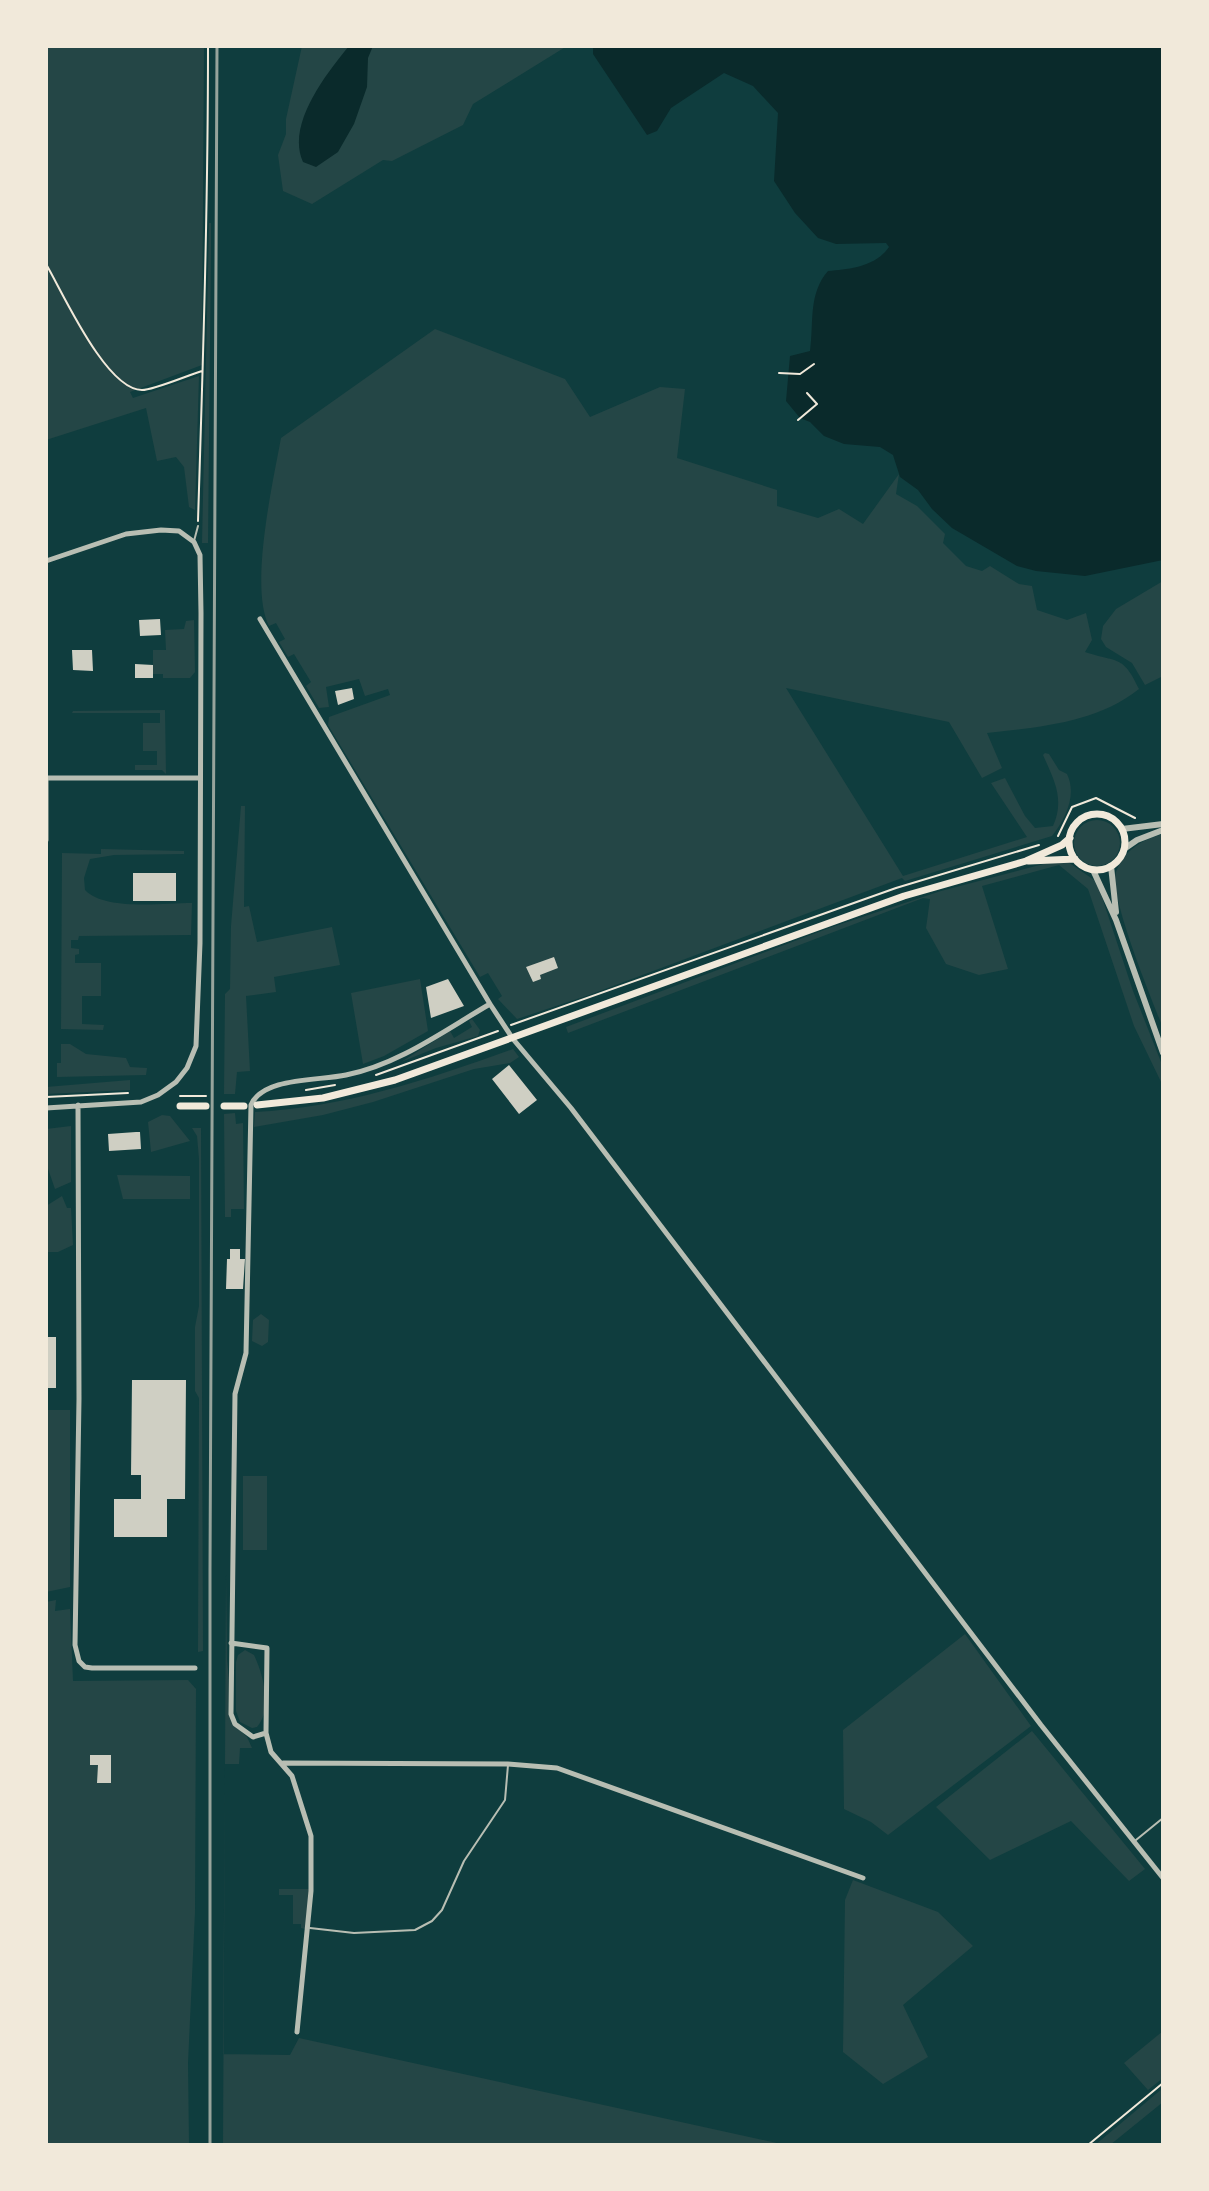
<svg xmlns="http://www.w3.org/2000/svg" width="1209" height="2191" font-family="'DejaVu Sans',sans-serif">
  <rect width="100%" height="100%" fill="#0f3d3e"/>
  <!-- green -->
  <path fill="#244646" d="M46 46H204L202 365 130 392 133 398 199 376 195 510 189 507 184 467 176 457 157 461 146 408 46 440Z
    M302 46H567L473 104 463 125 392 161 383 160 312 204 283 191 278 155 286 134V119Z
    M209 223H211V247L208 543H202Z
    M435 329 565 379 590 417 660 387 685 389 677 458 777 490V506L818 518 839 509 863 524 899 474 896 494 917 506 945 534 943 543 966 566 982 571 990 566 1019 584 1032 586 1037 610 1067 620 1086 613 1092 640 1085 652C1117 663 1123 654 1139 689 1096 723 1040 727 987 733L1002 768 982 778 949 722 786 688 903 876 1027 837 991 783 1005 778 1025 816 1035 828 1053 826C1065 799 1054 780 1043 755L1045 753 1049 754 1059 770 1067 774C1077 795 1066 818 1052 836L905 881 902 878 589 995 517 1019 498 999 502 996 488 973 480 977 328 725 329 717 390 695 388 689 365 696 359 679 326 687 329 707 319 708 306 686 311 682 294 654 288 657 279 642 285 639 276 623 269 626C249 587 273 482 281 438Z
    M1163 581V676L1145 685 1132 663 1106 647 1101 639 1103 626 1116 609Z
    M194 620 195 672 190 678H163V674H153V650H166L165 630 184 629 186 621Z
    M165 710 166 774 162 770H135V765H157V751H143V723H160V713H72L73 711Z
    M241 806H245L244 907 249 906 257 942 332 927 340 965 274 977 276 992 246 996 250 1071 237 1072 235 1094H224L225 994 230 989 231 926Z
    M1074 843a23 23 0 1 1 46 0a23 23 0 1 1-46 0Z
    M1163 834V1028C1153 1002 1108 894 1116 872 1125 849 1142 840 1163 834Z
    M101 849 184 851V854L114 855 90 859 84 878 85 890C105 911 162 903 192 903L191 935 79 936 78 940H71V948L79 949V954L75 955V963H101V996H82V1024L104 1025 103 1030 61 1029 62 853 101 854Z
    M1051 862H1068L1097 882 1133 991 1163 1067V1086L1134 1026 1088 889 1059 865 982 886 1008 969 979 975 946 964 926 928 930 899 923 898 568 1033 566 1027 832 927 941 891Z
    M420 979 428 1031 384 1056 363 1064 351 993Z
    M472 1019 480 1030 478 1036 436 1048 401 1062 450 1031 454 1038 472 1027 469 1021Z
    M61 1044H70L86 1054 126 1058 130 1067 147 1068 146 1075 57 1077V1063H61Z
    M513 1049 519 1057 510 1063 474 1069 373 1102 323 1115 254 1127 255 1112C342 1108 431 1079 513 1049Z
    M130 1080V1090L46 1094V1087Z
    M235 1113 236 1124 243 1123 244 1209H231V1217H225L224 1114Z
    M162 1115 170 1116 190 1141 151 1152 148 1122Z
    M71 1126V1182L55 1189 46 1163V1129Z
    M192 1128H201L203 1651 198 1652 199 1398 195 1391V1327L199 1306V1159L197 1136Z
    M117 1175 190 1176V1199H123Z
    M62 1196 67 1208H71L73 1245 58 1252H46V1206Z
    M261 1314 269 1320 268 1342 262 1346 252 1341 253 1320Z
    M46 1410H70V1587L46 1592Z
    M243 1476H267V1550H243Z
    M226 1575 227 1660 234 1724 247 1737 252 1748H240L239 1764H225L223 2054 290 2055 299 2038 786 2145H223Z
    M56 1600 55 1611 70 1609 73 1681 188 1680 196 1689 195 1912 188 2063 189 2145H46V1602Z
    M965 1634 1031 1726 888 1835 871 1822 844 1809 843 1730Z
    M245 1650 254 1655C263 1674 273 1709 257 1727L252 1728 240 1722 236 1711V1662L238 1655Z
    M1032 1731 1145 1869 1129 1881 1071 1821 990 1860 936 1807Z
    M853 1880 938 1912 973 1946 903 2005 928 2057 883 2084 843 2052 845 1900Z
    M279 1889H310L305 1929 301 1928V1924H293V1895H279Z
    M1163 2031V2078L1148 2090 1124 2063Z
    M1163 2088V2102L1110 2145H1095Z"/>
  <!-- water -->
  <path fill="#0a2a2b" d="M349 46H373L368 58 367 87 354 124 338 152 316 167 303 162C286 125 326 74 349 46Z
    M593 46H1163V560L1085 576 1036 571 1017 566 952 528 932 509 918 490 900 477 893 455 880 447 844 444 824 436 810 422 800 418 786 401 790 356 810 351C814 322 808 294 828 271 850 269 875 267 889 247L886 243 836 244 818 238 795 213 774 181 778 113 753 86 724 73 671 108 657 131 647 135 593 54Z"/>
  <!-- building -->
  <path fill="#cfcfc3" d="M160 619 161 635 140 636 139 620Z
    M72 650H92L93 671 73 670Z
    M135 664 153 665V678H135Z
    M352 688 354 699 338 705 335 691Z
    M133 873H176V901H133Z
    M554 957 558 968 540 975 541 979 533 982 526 967Z
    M448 979 464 1006 431 1018 426 987Z
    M509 1065 537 1100 519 1114 492 1079Z
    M136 1132H140L141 1149 109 1151 108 1134Z
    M230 1249H240V1259H245L243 1289H226L227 1259H230Z
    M46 1337H56V1388H46Z
    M132 1380H186L185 1499H167V1537H114V1499H141V1475H131Z
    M90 1755H111V1783H97L98 1765H90Z"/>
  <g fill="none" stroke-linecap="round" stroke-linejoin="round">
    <!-- path -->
    <path stroke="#f1e9da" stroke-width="2" d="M46 264C63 293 106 390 142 390 154 390 188 375 202 371
      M779 373 800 374 814 364
      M798 420 817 404 807 393
      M198 521C203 362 208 204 208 46
      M1058 836 1072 807 1096 798 1135 818
      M511 1025 896 888 1039 845
      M376 1075 498 1031
      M306 1090 335 1085
      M180 1096H206
      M46 1097 128 1093
      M1088 2145 1163 2083"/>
    <!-- service -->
    <path stroke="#b8beb3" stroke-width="2" d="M194 541 198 526
      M1136 1840 1163 1818
      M310 1928 354 1933 415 1930 432 1921 442 1910 464 1861 505 1800 508 1765"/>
    <!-- minor -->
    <path stroke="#b8beb3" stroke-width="5" d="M46 561 126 534 161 530 179 531 194 542 200 555 201 613 200 943 196 1046 187 1068 176 1082 158 1095 141 1102 46 1108
      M260 619 490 1004 513 1039 571 1108 1041 1725 1163 1878
      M46 778H200
      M46 840V778
      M78 1105 79 1399 75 1645 79 1661 85 1667 92 1668H195
      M231 1643 267 1648 266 1733 271 1752 292 1776 311 1836V1891L297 2032
      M266 1733 253 1737 235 1724 231 1714 235 1394 246 1353 251 1105C263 1077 318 1081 346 1075 398 1065 445 1030 490 1004
      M283 1763 508 1764 557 1768 863 1878"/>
    <!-- tertiary -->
    <path stroke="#b8beb3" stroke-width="6" d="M1122 829 1163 824
      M1124 849 1137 840 1163 830
      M1111 866 1116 912
      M1093 870 1116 920 1163 1053"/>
    <!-- secondary -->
    <path stroke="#f1e9da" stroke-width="7" d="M1069 842a28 28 0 1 1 56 0a28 28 0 1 1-56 0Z
      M1029 861 1075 859
      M257 1105 323 1098 395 1080 904 896 1026 861 1062 845 1070 838
      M180 1106H206
      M224 1106H244"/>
    <!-- rail -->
    <path stroke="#97a49c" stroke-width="3" d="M210 2145V1569L217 46"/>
  </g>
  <!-- border -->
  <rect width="1209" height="2191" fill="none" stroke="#f1e9da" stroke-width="96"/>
</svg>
